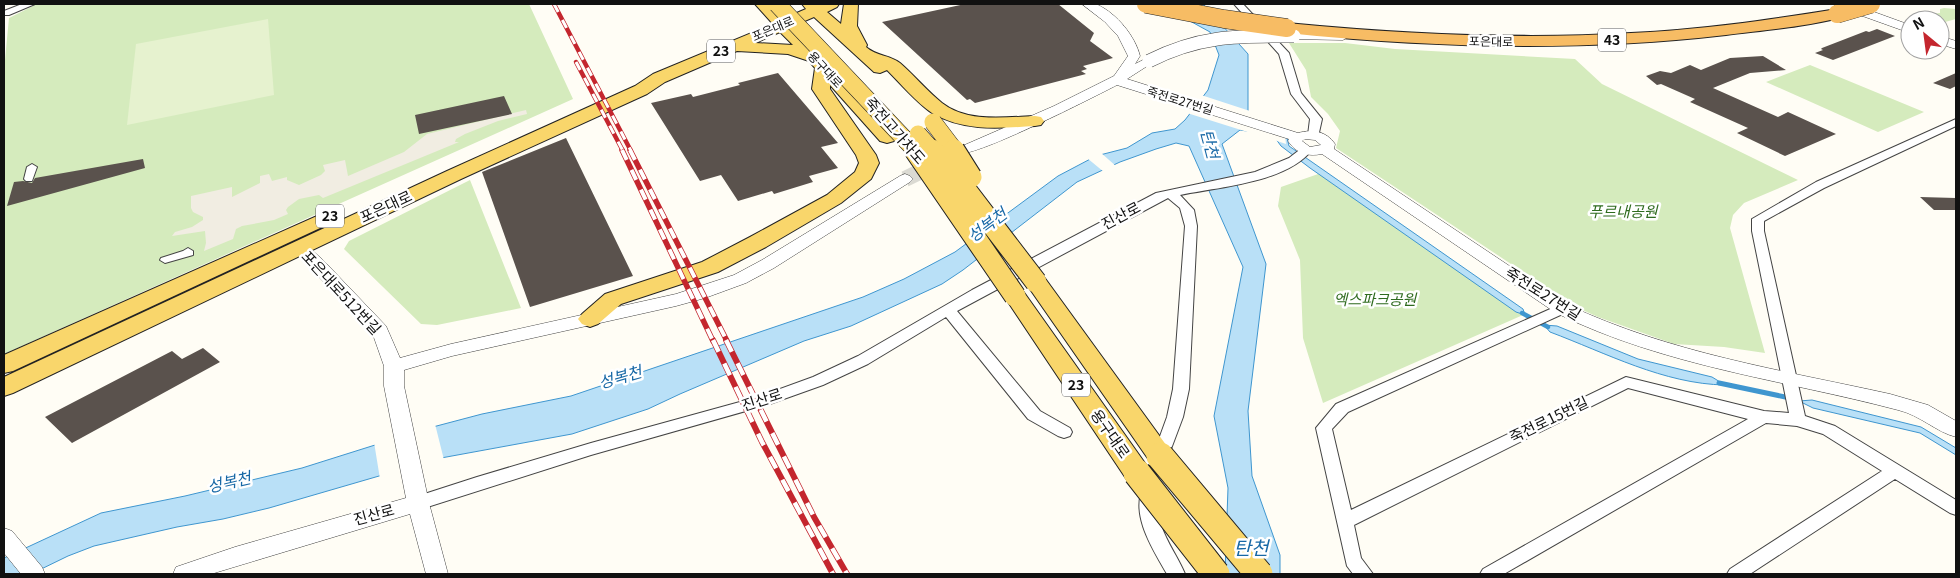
<svg xmlns="http://www.w3.org/2000/svg" width="1960" height="578" font-family="Georgia,'Noto Sans KR',serif">
  <rect width="100%" height="100%" fill="#fffdf5"/>
  <!-- green -->
  <path fill="#d5ebbd" d="M33 4H529L573 99 4 354V70L9 18 33 6Z
    M1944 8 1956 9V19L1945 22 1930 17 1931 14 1940 13V9Z
    M1289 43H1345L1395 49 1575 59 1602 84 1798 180 1744 203 1733 215 1730 228 1765 353 1724 347 1674 344 1598 317 1576 307 1336 148 1340 131 1328 114 1311 97 1306 70Z
    M1810 65 1924 112 1878 132 1766 82Z
    M1321 173 1523 315 1323 403 1303 338 1300 260 1278 206 1281 187Z
    M470 180 521 308 437 325 421 324 344 249 349 241Z"/>
  <!-- pitch -->
  <path fill="#e6f2cf" d="M268 19 274 95 127 125 136 44Z"/>
  <!-- plaza -->
  <path fill="#f1ede2" d="M526 110 527 114 498 121 465 134 456 139 455 142H459L323 198 319 195 299 199 288 207 286 210 288 214 274 220 242 226 236 229 233 239 204 251 206 243 205 231 172 236 175 232 192 227 203 220V217L193 212 191 208V196L232 187V197L260 183V176L269 174 272 181 287 177V180L299 185 321 175 325 171 323 165 345 160 348 176 404 152 427 134Z"/>
  <!-- water -->
  <path fill="#b9e0f7" stroke="#3f96cf" d="M1159 4H1203L1248 54V114L1285 129 1289 146 1523 309 1525 315 1516 312 1310 168 1281 146 1273 135 1240 130 1222 144 1266 264 1248 411 1252 476 1280 555V574H1225L1228 488 1214 416 1243 267 1189 146 1176 143 1156 149 1120 162 1077 182 963 270 942 284 851 326 804 341 680 394 648 409 572 434 441 458 269 508 223 519 177 527 94 546 68 556 31 574H4V558L101 513 185 496 302 468 429 428 482 414 571 396 863 297 904 279 955 252 1058 176 1096 156 1127 148 1152 133 1175 129 1185 120 1208 90 1219 55 1210 32Z
    M1544 325 1557 326 1638 359 1712 377 1725 385C1664 384 1606 353 1550 332Z
    M1812 400 1921 427 1956 448V455L1920 433 1813 408 1799 401Z"/>
  <!-- pier -->
  <path fill="#fffdf5" d="M1201 95 1250 111 1284 125 1286 144 1274 140 1272 137 1257 135 1187 113Z
    M1100 152 1117 167 1104 172 1087 158Z
    M435 424 444 460 380 479 374 442Z"/>
  <g fill="none" stroke-linecap="round" stroke-linejoin="round">
    <!-- stream-far1 -->
    <path stroke="#3f96cf" stroke-width="4.5" d="M1522 313 1548 327"/>
    <!-- stream -->
    <path stroke="#3f96cf" stroke-width="5" d="M1719 383 1790 398"/>
  </g>
  <!-- building -->
  <path fill="#5a524d" d="M965 4H1058L1094 33 1090 41 1113 58 1083 66 1087 69 1081 71 1086 74 975 103 970 99 967 100 882 22Z
    M1877 29 1895 36 1833 60 1815 53 1823 50 1821 49 1822 48 1866 31 1869 32Z
    M1763 56 1786 70 1750 73 1713 88 1778 117 1788 112 1836 134 1785 156 1737 133 1748 128 1690 102 1695 99 1661 84 1657 85 1646 76 1660 71 1671 73 1690 65 1701 70 1730 58Z
    M778 73 838 143 821 147 838 168 809 176 813 182 774 194 772 191 738 201 721 175 700 181 651 103 691 94 693 97 740 85 738 83Z
    M1956 73V86L1950 89 1933 83Z
    M504 96 512 114 419 134 415 115Z
    M566 138 633 276 530 307 482 172Z
    M143 159 145 168 7 206 14 182 23 181 32 183 35 178Z
    M1920 197 1956 198V210H1934Z
    M203 348 220 362 72 443 45 417 172 351 182 359Z"/>
  <g fill="none" stroke-linecap="round" stroke-linejoin="round">
    <!-- tertiary-tunnel -->
    <path stroke="#dbdad3" stroke-width="16" stroke-dasharray="16 8" stroke-linecap="butt" d="M905 179 938 163"/>
    <!-- pedestrian casing -->
    <g stroke="#444" stroke-width="2">
      <path id="pedestrian" d="M32 164 37 167 32 181H26L24 179 27 167Z
        M188 248 193 251V255L165 263 160 260 161 258 183 251Z"/>
    </g>
    <!-- minor casing -->
    <g stroke="#444" stroke-width="2">
      <path id="minor" d="M22 4H35L9 15H4V11Z
        M1234 4H1243L1289 53 1301 93 1322 119 1318 137H1310L1308 135 1310 119 1291 94 1279 54Z
        M1956 119V126L1824 188 1764 221V231L1805 416 1835 426 1956 500V515L1950 513 1895 479 1750 574H1727L1730 569 1882 471 1823 434 1797 426 1766 423 1504 574H1480L1483 569 1748 419 1628 388 1354 525 1361 558 1373 574H1353L1347 566 1316 428 1336 404 1557 306H1567L1569 309 1567 312 1348 412 1332 429 1351 510 1626 377 1764 411 1789 413 1752 231V219L1816 182Z
        M1306 147 1312 150C1286 183 1218 187 1180 195L1194 210 1197 226 1189 389 1183 417 1165 465 1159 467 1153 465 1151 461 1167 417 1173 389 1185 226 1180 208 1168 198 957 311 1040 411 1070 428 1072 432 1070 436 1064 438 1058 436 1028 419 946 317 868 364 823 385 767 405 591 455 418 510 412 508 409 503 412 498 477 477 591 443 758 397 813 377 858 356 972 290 1156 193 1255 172 1289 158 1302 148Z
        M1150 484 1156 486C1161 495 1157 513 1161 525 1167 543 1178 557 1185 574H1167C1154 551 1129 514 1144 486Z"/>
    </g>
    <!-- tertiary casing -->
    <g stroke="#444" stroke-width="1">
      <path id="tertiary" d="M1082 4C1087 4 1093 3 1098 5 1117 14 1135 36 1140 56L1135 64 1149 57 1155 61 1127 79 1298 133C1313 129 1326 131 1335 144L1334 149 1568 305C1670 353 1781 370 1890 394L1928 405 1956 421V437C1936 432 1920 415 1898 410 1780 379 1667 367 1556 313L1322 154C1307 157 1296 153 1288 141L1289 139 1117 85C1096 96 976 157 960 153L958 150 960 147 1054 106 1114 76 1128 56 1118 36 1105 22ZM1305 139 1315 140 1321 145 1310 147 1302 141Z
        M1843 4H1852L1910 25V33L1843 9 1841 6Z
        M1294 32H1343L1349 36 1343 40 1290 39 1288 36 1290 33Z
        M1940 36 1956 41V49L1940 44Z
        M905 174 910 176 913 179 910 182 774 268 746 283 705 298 676 306 452 356 404 370V386L429 503 448 574H426L410 514 211 574H173L176 567 235 547 406 498 384 386V366L372 332 291 248 293 244H305L323 260 386 326 400 358 451 344 676 294 734 275 762 260 900 176Z
        M4 528 12 531 42 567 45 574H21L4 553Z"/>
    </g>
    <!-- primary casing -->
    <g stroke="#222" stroke-width="2">
      <path id="primary" d="M755 4H770L785 18 806 9 802 4H839L837 7 827 12 841 24 844 4H858L857 26 867 45 866 47C876 56 890 55 900 63 915 76 927 91 942 103 967 123 1005 117 1035 116L1041 117 1044 121 1041 125 1035 126C1000 128 964 132 932 113 917 103 900 83 887 70L880 73 874 72 814 17 793 26 896 137 894 141 887 143 880 141 830 85V89L876 155 879 163 871 179 841 203 766 247 718 272 621 304 598 324 590 327 582 324 578 319 582 314 605 294 702 262 750 237 827 195 855 172 859 163 856 155 812 89 815 68 809 61 788 54 737 51 665 82 647 94 461 179 13 393 4 396V377L447 171 635 86 653 74 773 24ZM780 32 793 45 755 43Z
        M326 212 333 214 336 218 333 222 13 371 4 373V355Z
        M1036 275 1044 277 1169 449 1173 456 1169 463 1160 466 1151 463 1025 282 1028 277Z
        M1015 289 1023 291 1147 466 1151 473 1147 480 1137 483 1127 480 1004 296 1007 291Z"/>
    </g>
    <!-- trunk casing -->
    <g stroke="#222" stroke-width="2">
      <path id="trunk" d="M1837 9 1843 11 1845 14 1843 17C1805 27 1765 30 1726 35 1580 52 1433 48 1287 33L1281 32 1279 28 1281 24 1287 23C1401 34 1516 40 1631 33 1700 30 1768 20 1837 9Z"/>
    </g>
    <!-- pedestrian -->
    <use href="#pedestrian" fill="#fff" fill-rule="evenodd"/>
    <!-- minor -->
    <use href="#minor" fill="#fff" fill-rule="evenodd"/>
    <!-- tertiary -->
    <use href="#tertiary" fill="#fff" fill-rule="evenodd"/>
    <!-- primary -->
    <use href="#primary" fill="#f9d66b" fill-rule="evenodd"/>
    <!-- trunk -->
    <use href="#trunk" fill="#f7bc64" fill-rule="evenodd"/>
    <!-- rail-far2 casing -->
    <g stroke="#c4262e" stroke-width="4.5">
      <path id="rail-far2" d="M554 4 631 151
        M576 62 623 151"/>
    </g>
    <!-- rail-far1 casing -->
    <g stroke="#c4262e" stroke-width="5.5">
      <path id="rail-far1" d="M622 150 713 341
        M630 150 727 341"/>
    </g>
    <!-- rail casing -->
    <g stroke="#c4262e" stroke-width="6">
      <path id="rail" d="M713 340 762 442 833 574
        M726 340 814 517 847 574"/>
    </g>
    <!-- rail-far2 -->
    <use href="#rail-far2" stroke="#fff" stroke-width="3" stroke-dasharray="9" stroke-linecap="butt"/>
    <!-- rail-far1 -->
    <use href="#rail-far1" stroke="#fff" stroke-width="4" stroke-dasharray="11" stroke-linecap="butt"/>
    <!-- rail -->
    <use href="#rail" stroke="#fff" stroke-width="4.5" stroke-dasharray="13" stroke-linecap="butt"/>
    <!-- tertiary-bridge casing -->
    <g stroke="#444" stroke-width="14" stroke-linecap="butt">
      <path id="tertiary-bridge" d="M1149 61C1200 35 1238 36 1294 36"/>
    </g>
    <!-- primary-bridge-far2 casing -->
    <g stroke="#222" stroke-width="18" stroke-linecap="butt">
      <path id="primary-bridge-far2" d="M777 4 916 151
        M933 122 955 151
        M918 134 933 151"/>
    </g>
    <!-- primary-bridge-far1 casing -->
    <g stroke="#222" stroke-width="23" stroke-linecap="butt">
      <path id="primary-bridge-far1" d="M915 150 1015 296
        M932 150 955 176 1036 282
        M954 150 971 177"/>
    </g>
    <!-- primary-bridge casing -->
    <g stroke="#222" stroke-width="29" stroke-linecap="butt">
      <path id="primary-bridge" d="M1160 456 1259 574
        M1137 473 1216 574"/>
    </g>
    <!-- trunk-bridge casing -->
    <g stroke="#222" stroke-width="19" stroke-linecap="butt">
      <path id="trunk-bridge" d="M1146 4 1224 19 1287 28
        M1837 14 1871 4"/>
    </g>
    <!-- tertiary-bridge -->
    <use href="#tertiary-bridge" stroke="#fff" stroke-width="13"/>
    <!-- primary-bridge-far2 -->
    <use href="#primary-bridge-far2" stroke="#f9d66b" stroke-width="17"/>
    <!-- primary-bridge-far1 -->
    <use href="#primary-bridge-far1" stroke="#f9d66b" stroke-width="21"/>
    <!-- primary-bridge -->
    <use href="#primary-bridge" stroke="#f9d66b" stroke-width="27"/>
    <!-- trunk-bridge -->
    <use href="#trunk-bridge" stroke="#f7bc64" stroke-width="18"/>
  </g>
  <g text-anchor="middle" stroke-width="5" stroke-linejoin="round" paint-order="stroke">
    <!-- far-street labels -->
    <g font-size="12" fill="#111" stroke="#fff">
      <text transform="translate(773 29) rotate(-23)" y="4">포은대로</text>
      <text transform="translate(1491 42) rotate(1)" y="4">포은대로</text>
      <text transform="translate(825 70) rotate(47)" y="4">용구대로</text>
      <text transform="translate(1180 101) rotate(17)" y="4">죽전로27번길</text>
    </g>
    <!-- shield labels -->
    <g fill="#fff" stroke="#585858" stroke-width="1">
      <rect x="1598" y="28.5" width="28" height="23" rx="4"/>
      <rect x="707" y="39.5" width="28" height="23" rx="4"/>
      <rect x="316" y="204.5" width="28" height="23" rx="4"/>
      <rect x="1062" y="373.5" width="28" height="23" rx="4"/>
    </g>
    <g font-size="14" font-weight="bold" fill="#111">
      <text x="1612" y="45">43</text>
      <text x="721" y="56">23</text>
      <text x="330" y="221">23</text>
      <text x="1076" y="390">23</text>
    </g>
    <!-- street labels -->
    <g font-size="15" fill="#111" stroke="#fff">
      <text transform="translate(895 131) rotate(49)" y="5">죽전고가차도</text>
      <text transform="translate(386 207) rotate(-25)" y="5">포은대로</text>
      <text transform="translate(1121 216) rotate(-28)" y="5">진산로</text>
      <text transform="translate(341 293) rotate(47)" y="5">포은대로512번길</text>
      <text transform="translate(1543 294) rotate(32)" y="5">죽전로27번길</text>
      <text transform="translate(762 400) rotate(-18)" y="5">진산로</text>
      <text transform="translate(1549 420) rotate(-26)" y="5">죽전로15번길</text>
      <text transform="translate(1110 434) rotate(55)" y="5">용구대로</text>
      <text transform="translate(374 515) rotate(-15)" y="5">진산로</text>
    </g>
    <!-- park labels -->
    <g font-size="15" font-style="italic" fill="#2f6b1f" stroke="#fff">
      <text x="1623" y="217">푸르내공원</text>
      <text x="1375" y="305">엑스파크공원</text>
    </g>
    <!-- water labels -->
    <g font-size="16" font-style="italic" fill="#1768a6" stroke="#fff">
      <text transform="translate(1210 144) rotate(75)" y="6">탄천</text>
      <text transform="translate(987 225) rotate(-37)" y="6">성복천</text>
      <text transform="translate(620 377) rotate(-16)" y="6">성복천</text>
      <text transform="translate(229 482) rotate(-13)" y="6">성복천</text>
    </g>
    <!-- near-water labels -->
    <g font-size="19" font-style="italic" fill="#1768a6" stroke="#fff">
      <text x="1251" y="555">탄천</text>
    </g>
  </g>
  <!-- border -->
  <rect width="1960" height="578" fill="none" stroke="#111111" stroke-width="10"/>
  <!-- north arrow -->
  <g transform="translate(1925 35) rotate(331)"><circle r="24" fill="#ffffff" stroke="#a0a0a0"/>
  <path d="M0-4L9 19L0 12L-9 19Z" fill="#c4262e"/>
  <text y="-8" font-size="14" font-weight="bold" text-anchor="middle" fill="#111111">N</text>
  </g>
</svg>
